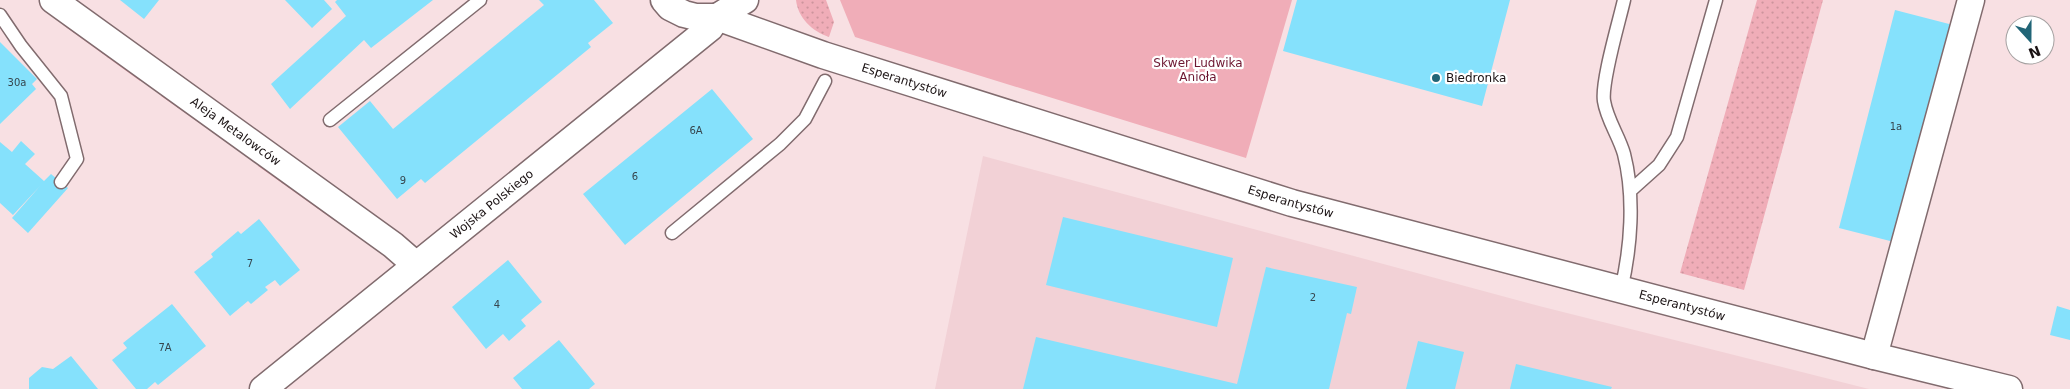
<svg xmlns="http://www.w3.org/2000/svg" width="2070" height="389" font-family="'DejaVu Sans',sans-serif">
  <defs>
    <pattern id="grass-dots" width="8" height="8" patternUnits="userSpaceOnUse" patternTransform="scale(1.25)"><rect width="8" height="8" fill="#f0adb8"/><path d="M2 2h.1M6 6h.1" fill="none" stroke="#cd949d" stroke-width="1.8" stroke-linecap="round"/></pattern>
  </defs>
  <rect width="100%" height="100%" fill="#f8e0e3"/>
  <!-- built -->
  <path fill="#f2d1d6" d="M983 156 1543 307 1869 389H935Z"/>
  <!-- grass -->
  <path fill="url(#grass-dots)" d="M796 0H826L834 22 829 37C812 31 798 18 796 0Z
    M1757 0H1823L1744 290 1680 273Z
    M67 20 144 75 140 81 63 25Z
    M165 90 242 146 239 151 161 96Z
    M262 160 339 215 335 221 258 166Z"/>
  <!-- park -->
  <path fill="#f0adb8" d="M840 0H1292L1246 158 855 37Z"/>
  <!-- building -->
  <path fill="#85e1fc" d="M120 0H159L144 19Z
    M285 0H324L332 9 312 28Z
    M337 0H433L371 48 364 40 290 109 271 84 346 16 335 2Z
    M539 0H594L613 23 588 43 591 47 425 183 421 179 397 199 338 127 370 101 393 129 544 5Z
    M1297 0H1510L1482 106 1283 51Z
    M1895 10 1953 25 1898 243 1839 228Z
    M0 42 37 79 32 84 36 89 0 124Z
    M712 89 753 139 625 245 583 194Z
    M21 141 35 154 25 164 44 181 51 174 68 188 28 233 12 218 40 186 13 215 0 203V142L12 152Z
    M1063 217 1233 258 1217 327 1046 285Z
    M259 219 300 270 280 286 275 280 265 287 268 290 251 304 248 301 230 316 194 272 213 257 211 254 238 231 241 234Z
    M508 260 542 302 521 320 526 326 509 341 503 334 486 349 452 307Z
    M1266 267 1357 287 1351 314 1347 313 1329 389H1023L1036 337 1237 384Z
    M172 304 206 346 158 385 155 382 147 389H136L112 360 127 348 123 343Z
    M2057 306 2070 310V340L2050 335Z
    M559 340 595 384 589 389H522L513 378Z
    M1418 341 1464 352 1455 389H1406Z
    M71 356 98 389H29V378L42 367 53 369Z
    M1516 364 1612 387 1611 389H1510Z"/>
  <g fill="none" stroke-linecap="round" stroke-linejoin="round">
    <!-- lane casing -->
    <g stroke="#816b6e" stroke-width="15">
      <path id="lane" d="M0 15 21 46 61 96 77 159 61 182
        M330 120 480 0
        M1630 191 1659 165 1677 137 1716 0
        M672 233 780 144 805 119 825 81
        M1621 290C1631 248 1635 197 1624 154 1619 136 1607 120 1604 101 1601 82 1619 22 1624 0"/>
    </g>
    <!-- street casing -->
    <g stroke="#816b6e" stroke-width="29">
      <g id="street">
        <path id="s1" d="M53 0 393 245 416 265"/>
        <path id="s2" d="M664 0 670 7 684 14 696 17H717L823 55 1292 203 1874 356 2009 389"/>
        <path d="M1874 356 1971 0"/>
        <path id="s3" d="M263 389 710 28 717 17 745 0"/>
      </g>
    </g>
    <!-- lane -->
    <use href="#lane" stroke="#fff" stroke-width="12"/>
    <!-- street -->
    <use href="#street" stroke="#fff" stroke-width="26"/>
  </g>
  <!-- markers -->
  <circle fill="#216577" stroke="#fff" stroke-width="2" cx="1436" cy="78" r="5"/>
  <g text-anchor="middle" stroke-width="4.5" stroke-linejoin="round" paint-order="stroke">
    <!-- number labels -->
    <g font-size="10" fill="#36464e">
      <text x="17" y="86">30a</text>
      <text x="1896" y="130">1a</text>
      <text x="696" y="134">6A</text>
      <text x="635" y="180">6</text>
      <text x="403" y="184">9</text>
      <text x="250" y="267">7</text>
      <text x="1313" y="301">2</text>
      <text x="497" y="308">4</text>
      <text x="165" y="351">7A</text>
    </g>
    <!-- park labels -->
    <g font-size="12" fill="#6d1731" stroke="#fff">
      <text x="1198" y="67">Skwer Ludwika<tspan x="1198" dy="14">Anioła</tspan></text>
    </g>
    <!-- poi labels -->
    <g font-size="12" fill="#1b1314" stroke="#fff" text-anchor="start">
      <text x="1446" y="82">Biedronka</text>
    </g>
    <!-- street labels -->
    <g font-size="12" fill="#1b1314" stroke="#fff">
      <text dy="4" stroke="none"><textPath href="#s2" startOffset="256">Esperantystów</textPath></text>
      <text dy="4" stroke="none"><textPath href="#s1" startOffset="225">Aleja Metalowców</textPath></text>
      <text dy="4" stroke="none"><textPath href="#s2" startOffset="661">Esperantystów</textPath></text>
      <text dy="4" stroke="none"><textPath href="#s3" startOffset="294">Wojska Polskiego</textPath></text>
      <text dy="4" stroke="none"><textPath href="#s2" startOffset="1066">Esperantystów</textPath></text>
    </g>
  </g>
  <!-- north arrow -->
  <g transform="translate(2030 40) rotate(159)"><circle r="24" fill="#ffffff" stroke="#a4a1a1"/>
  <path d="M0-4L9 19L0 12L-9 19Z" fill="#216577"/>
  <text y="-8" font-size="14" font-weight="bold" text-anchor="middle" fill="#1b1314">N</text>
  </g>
</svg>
